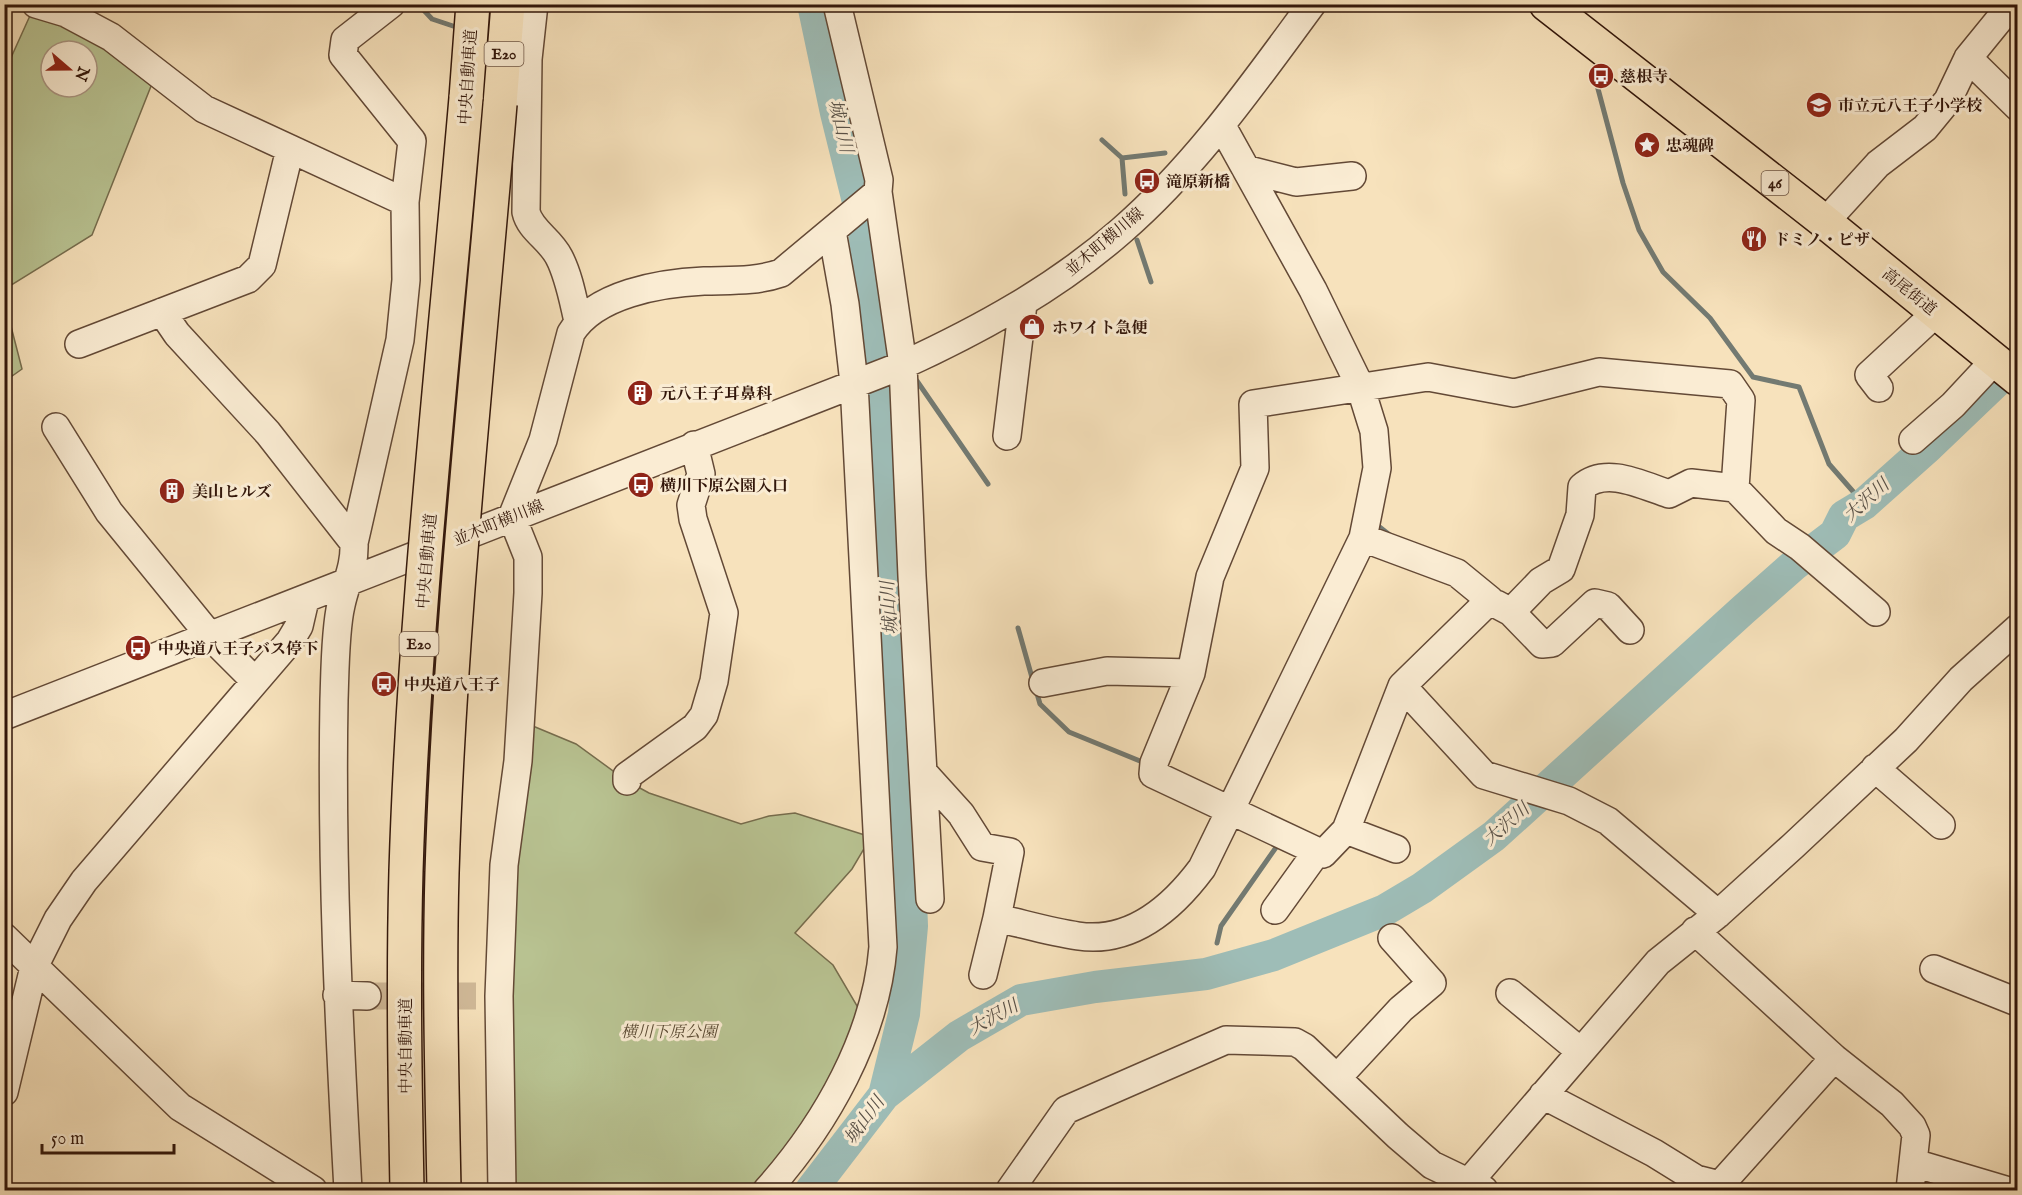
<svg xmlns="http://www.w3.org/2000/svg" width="2022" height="1195" font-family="'IM FELL English','Noto Serif JP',serif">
  <rect width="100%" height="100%" fill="#f7e2bc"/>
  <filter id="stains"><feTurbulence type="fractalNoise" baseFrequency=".00333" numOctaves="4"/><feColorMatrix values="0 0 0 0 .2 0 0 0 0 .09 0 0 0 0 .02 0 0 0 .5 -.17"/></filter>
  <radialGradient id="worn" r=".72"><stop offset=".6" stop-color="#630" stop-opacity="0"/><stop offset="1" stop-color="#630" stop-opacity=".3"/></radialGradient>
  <!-- green -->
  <path fill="#b9c493" stroke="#766d4e" stroke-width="1.5" fill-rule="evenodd" d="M33 9 155 76 92 235 5 289V71ZM51 51H87V87H51Z
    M5 303 22 369 5 381H4Z
    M528 724 576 744 627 781 649 793 741 824 769 816 795 813 871 837 852 869 795 933 833 965 863 1016 847 1056 759 1190H510L514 881Z"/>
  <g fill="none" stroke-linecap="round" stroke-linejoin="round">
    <!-- stream -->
    <path stroke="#737a72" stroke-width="5" d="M418 4 432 19 453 26
      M1597 85 1623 183 1639 230 1663 272 1710 318 1753 377 1799 387 1829 464 1864 504
      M1102 140 1122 158
      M1125 194 1122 158 1165 153
      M1137 240 1151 282
      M917 381 988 484
      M1377 522V525L1391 536
      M1018 628 1033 681
      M1036 690 1040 704 1069 732 1145 763
      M1217 943 1221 926 1277 846 1274 844
      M1213 972 1215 960"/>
    <!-- river -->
    <path stroke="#9ebdb7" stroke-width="32" d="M884 1095 959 1036 1021 1000 1095 987 1206 974 1274 955 1385 910 1422 888 1494 836 1743 610 1794 565 1835 534 1844 516 1864 504 1929 446 2018 361
      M811 1190 884 1095 904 1014 912 926 909 847 889 619 874 305 862 218 836 113 813 4"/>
    <!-- minor-tunnel -->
    <path stroke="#d0b998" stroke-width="27" stroke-dasharray="27 14" stroke-linecap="butt" d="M367 996H481"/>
    <!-- minor casing -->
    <g stroke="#634936" stroke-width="30">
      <path id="minor" d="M36 4 66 13 111 37 204 109 405 202
        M534 4 528 59 526 212C530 230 550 239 559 257 569 276 573 300 578 321
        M1968 58 2018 107
        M1249 170 1296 182 1352 176
        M878 192 903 365 912 576 930 899
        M1825 222 1878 164 1925 128 1948 100 1968 58 2012 4
        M162 312 177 334 268 433 354 543
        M79 344 248 279 262 265 290 149
        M1879 388 1869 375 1937 312
        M56 427 109 512 210 636 255 681
        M1007 436 1023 304
        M1913 440 1953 405 1995 360
        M1735 488 1776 531 1800 547 1876 612
        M1363 538 1457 573 1490 600 1402 686 1346 830 1323 854 1153 774 1154 763 1191 673 1210 577 1255 468 1253 404 1428 377 1514 393 1599 372 1730 384 1741 400 1735 488 1691 483 1669 494C1642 485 1606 466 1582 487L1580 515 1561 569 1541 581 1511 612
        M1496 604 1511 612 1542 644 1552 643 1595 603 1608 606 1630 630
        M1043 683 1107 671 1191 673
        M1402 686 1484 775 1569 801 1608 821 1718 914
        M4 716 903 365C981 329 1056 288 1121 231 1196 166 1253 84 1312 4
        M1875 768 1941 825
        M923 772 961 814 982 847 1010 852 997 918C1024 924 1051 932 1078 936 1132 944 1173 907 1202 868L1363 538 1377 468 1374 431 1360 386 1313 290 1222 126
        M627 781V776L695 727 704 715 714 681 724 613 693 519 691 505 701 474 694 445
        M1346 830 1396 849
        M1275 910 1316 853
        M1695 931 1834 1058 1892 1104 1912 1126 1916 1135 1910 1190
        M4 937 180 1107 313 1190
        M1934 969 2017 1002
        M983 975 997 918
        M1510 993 1580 1051
        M337 995 367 996
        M1337 1078 1401 1009 1432 983 1392 938
        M4 1092 34 967 58 919 84 881 290 641 299 626 305 600
        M1543 1095 1654 1153 1696 1179 1720 1185 1834 1058
        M1914 1163 2005 1190
        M348 1190C339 1027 331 864 334 700 335 673 335 630 341 605 346 582 355 567 354 543L400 340 406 280 405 202 412 141 343 55 345 40 391 4
        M502 1190 499 996 504 865 518 761 528 593V557L512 517 543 440 571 333C595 294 660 283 704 281 730 280 755 282 781 273L878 192 879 180 837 4
        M767 1190C826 1124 876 1036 883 947L854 383 845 304 832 231
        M1010 1190 1066 1110 1226 1040 1295 1042 1304 1047 1398 1136 1432 1165 1484 1190
        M1462 1190 1658 962 1718 914 1793 846 1906 740 1961 679 2018 628"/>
    </g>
    <!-- major casing -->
    <g stroke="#32160a" stroke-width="36">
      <path id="major" d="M1546 4 1825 222 2018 379"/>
    </g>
    <!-- highway casing -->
    <g stroke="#32160a" stroke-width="36">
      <path id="highway" d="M466 98 473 4
        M500 104 508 4"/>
    </g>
    <!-- minor -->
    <use href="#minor" stroke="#faecd3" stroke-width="27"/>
    <!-- major -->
    <use href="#major" stroke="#f7e2bc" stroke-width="33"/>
    <!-- highway -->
    <use href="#highway" stroke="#f7e2bc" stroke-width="33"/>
    <!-- highway-bridge casing -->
    <g stroke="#32160a" stroke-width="36" stroke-linecap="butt">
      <path id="highway-bridge" d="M407 1190C405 1084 403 978 406 871 414 613 444 355 466 98
        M444 1190C442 1085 439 979 442 873 450 616 479 360 500 104"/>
    </g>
    <!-- highway-bridge -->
    <use href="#highway-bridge" stroke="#f7e2bc" stroke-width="33"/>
  </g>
  <!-- icons -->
  <defs>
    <g id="bus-disc" transform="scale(1.35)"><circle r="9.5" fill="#8f2418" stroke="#faecd3"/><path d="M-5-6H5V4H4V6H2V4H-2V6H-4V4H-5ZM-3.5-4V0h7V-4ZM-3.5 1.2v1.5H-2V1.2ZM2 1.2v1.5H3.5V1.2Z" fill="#fff"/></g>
    <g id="school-disc" transform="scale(1.35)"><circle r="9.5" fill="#8f2418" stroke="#faecd3"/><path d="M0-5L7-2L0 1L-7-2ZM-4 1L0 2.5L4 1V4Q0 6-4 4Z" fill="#fff"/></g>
    <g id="sight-disc" transform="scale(1.35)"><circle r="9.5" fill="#8f2418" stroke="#faecd3"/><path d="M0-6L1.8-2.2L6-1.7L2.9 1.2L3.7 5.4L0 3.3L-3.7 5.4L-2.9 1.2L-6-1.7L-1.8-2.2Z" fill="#fff"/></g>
    <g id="restaurant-disc" transform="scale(1.35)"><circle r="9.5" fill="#8f2418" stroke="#faecd3"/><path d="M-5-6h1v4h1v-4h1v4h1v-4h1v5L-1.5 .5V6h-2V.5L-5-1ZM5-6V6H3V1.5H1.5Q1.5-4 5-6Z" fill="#fff"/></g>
    <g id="shop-disc" transform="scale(1.35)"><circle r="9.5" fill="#8f2418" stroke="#faecd3"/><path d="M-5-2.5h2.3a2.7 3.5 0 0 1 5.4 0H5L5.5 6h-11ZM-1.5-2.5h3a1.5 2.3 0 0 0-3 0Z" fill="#fff"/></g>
    <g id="building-disc" transform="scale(1.35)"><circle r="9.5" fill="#8f2418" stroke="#faecd3"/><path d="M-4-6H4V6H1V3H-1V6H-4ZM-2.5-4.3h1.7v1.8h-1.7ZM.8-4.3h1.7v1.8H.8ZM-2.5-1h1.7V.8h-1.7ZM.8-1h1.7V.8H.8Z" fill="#fff"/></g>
  </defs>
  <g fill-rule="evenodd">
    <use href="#bus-disc" x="1601" y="76"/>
    <use href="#school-disc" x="1819" y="105"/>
    <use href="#sight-disc" x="1647" y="145"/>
    <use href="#bus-disc" x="1147" y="181"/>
    <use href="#restaurant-disc" x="1754" y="239"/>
    <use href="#shop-disc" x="1032" y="327"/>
    <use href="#building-disc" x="640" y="393"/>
    <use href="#bus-disc" x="641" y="485"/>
    <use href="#building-disc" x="172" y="491"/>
    <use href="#bus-disc" x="138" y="648"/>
    <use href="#bus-disc" x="384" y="684"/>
  </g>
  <g text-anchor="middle" stroke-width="6" stroke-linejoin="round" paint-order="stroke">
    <!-- shield labels -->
    <g fill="#faecd3" stroke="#6e5646" stroke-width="1.5">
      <rect x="484.5" y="42" width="39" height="24" rx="4.5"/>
      <rect x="1761.5" y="171" width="27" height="24" rx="4.5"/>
      <rect x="399.5" y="632" width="39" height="24" rx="4.5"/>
    </g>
    <g font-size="15" font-weight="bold" fill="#32160a">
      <text x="504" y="59">E20</text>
      <text x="1775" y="188">46</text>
      <text x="419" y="649">E20</text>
    </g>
    <!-- poi labels -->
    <g font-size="16" font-weight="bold" fill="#32160a" stroke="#faecd3" text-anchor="start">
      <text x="1620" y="82">慈根寺</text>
      <text x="1838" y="111">市立元八王子小学校</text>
      <text x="1666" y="151">忠魂碑</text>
      <text x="1166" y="187">滝原新橋</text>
      <text x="1774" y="245">ドミノ・ピザ</text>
      <text x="1052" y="333">ホワイト急便</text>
      <text x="660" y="399">元八王子耳鼻科</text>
      <text x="660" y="491">横川下原公園入口</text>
      <text x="192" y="497">美山ヒルズ</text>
      <text x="158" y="654">中央道八王子バス停下</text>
      <text x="404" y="690">中央道八王子</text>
    </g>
    <!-- street labels -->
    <g font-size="16" fill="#32160a" stroke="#faecd3">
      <text transform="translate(467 77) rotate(-86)" y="6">中央自動車道</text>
      <text transform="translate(1104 241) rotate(-40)" y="6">並木町横川線</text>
      <text transform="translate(1910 291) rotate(39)" y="6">高尾街道</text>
      <text transform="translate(498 522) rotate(-22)" y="6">並木町横川線</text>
      <text transform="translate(426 561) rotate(-85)" y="6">中央自動車道</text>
      <text transform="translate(405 1046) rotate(-90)" y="6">中央自動車道</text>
    </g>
    <!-- park labels -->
    <g font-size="16" font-style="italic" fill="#5a4a33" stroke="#faecd3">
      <text x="669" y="1037">横川下原公園</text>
    </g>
    <!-- water labels -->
    <g font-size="18" font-style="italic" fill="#585047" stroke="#faecd3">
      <text transform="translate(841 126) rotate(77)" y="6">城山川</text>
      <text transform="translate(1866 500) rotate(-42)" y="6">大沢川</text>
      <text transform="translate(889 608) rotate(-94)" y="6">城山川</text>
      <text transform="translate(1506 824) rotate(-41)" y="6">大沢川</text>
      <text transform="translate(993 1017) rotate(-29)" y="6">大沢川</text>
      <text transform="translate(864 1120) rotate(-54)" y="6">城山川</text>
    </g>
  </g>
  <!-- margin -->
  <rect width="2022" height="1195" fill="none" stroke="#f7e2bc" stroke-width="24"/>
  <rect x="6" y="6" width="2010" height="1183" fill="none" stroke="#32160a" stroke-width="3"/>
  <rect x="12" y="12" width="1998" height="1171" fill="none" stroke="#32160a" stroke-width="1.5"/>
  <!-- north arrow -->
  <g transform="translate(69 69) rotate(110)"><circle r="28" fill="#faecd3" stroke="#aa9683" stroke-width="1.5"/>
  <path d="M0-4.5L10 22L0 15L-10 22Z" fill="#8f2418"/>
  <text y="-9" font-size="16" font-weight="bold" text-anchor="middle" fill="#32160a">N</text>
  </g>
  <!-- scale -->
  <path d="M42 1144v9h132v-9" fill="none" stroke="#32160a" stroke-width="3"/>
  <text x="51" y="1144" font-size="18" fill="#32160a" stroke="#faecd3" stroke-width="4.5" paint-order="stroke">50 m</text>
  <rect width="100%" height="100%" filter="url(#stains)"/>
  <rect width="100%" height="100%" fill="url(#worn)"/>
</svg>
